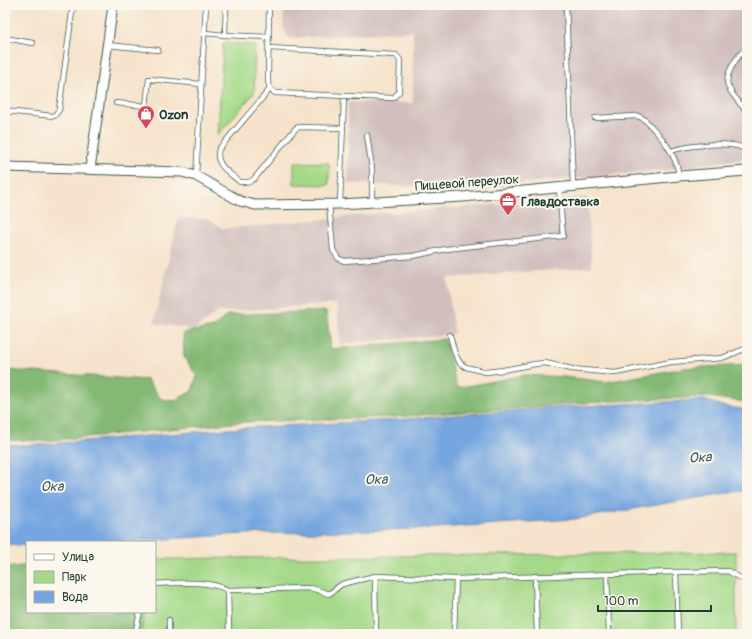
<svg xmlns="http://www.w3.org/2000/svg" width="752" height="639" font-family="Pangolin,sans-serif">
  <rect width="100%" height="100%" fill="#fbf7ec"/>
  <filter id="ink" filterUnits="userSpaceOnUse"><feTurbulence type="fractalNoise" baseFrequency=".025" numOctaves="2"/><feDisplacementMap in="SourceGraphic" scale="8" xChannelSelector="R" yChannelSelector="G"/><feConvolveMatrix kernelMatrix="1 2 1 2 8 2 1 2 1" color-interpolation-filters="sRGB"/></filter>
  <filter id="wash" filterUnits="userSpaceOnUse"><feTurbulence type="fractalNoise" baseFrequency=".012" numOctaves="4" result="noise"/><feDisplacementMap in="SourceGraphic" scale="16" xChannelSelector="R" yChannelSelector="G"/><feGaussianBlur stdDeviation="0.9" result="paint"/><feColorMatrix in="noise" values="0 0 0 0 0 0 0 0 0 0 0 0 0 0 0 0 0 1.4 0 .05"/><feComposite in="paint" operator="in"/></filter>
  <g filter="url(#wash)">
    <rect width="100%" height="100%" fill="#f6e3cb"/>
    <!-- industrial -->
    <path fill="#d1bfbe" d="M284 5H747V158L664 170 457 189 348 183V102L413 103V31L289 38 283 28Z
      M587 197 592 267 447 278 454 334 340 344 337 304 218 312 194 330 154 323 178 218 209 219 223 229 363 215Z"/>
    <!-- green -->
    <path fill="#a5d989" stroke="#628b5e" d="M223 43 255 45 254 93 218 135Z
      M294 162 329 163V185L294 184Z
      M736 552V634H141L145 612H155V559Z"/>
    <!-- forest -->
    <path fill="#84b975" stroke="#527b54" d="M326 311 331 349 445 339 457 388 525 375 565 377 606 382 684 368 747 365V402L707 397 613 401 393 417 244 422 44 441 5 440V370L147 380 161 399 174 401 192 391 197 376 184 357 183 333 214 327 227 315Z
      M27 566V612H145L141 634H5V567Z"/>
    <!-- water -->
    <path fill="#76a6e0" stroke="#4a728a" d="M704 400 722 406 747 410V492L738 491 575 519 420 529 244 534 120 542H27V546L5 544V445H36L241 428 394 420 544 408Z"/>
  </g>
  <g filter="url(#ink)">
    <g fill="none" stroke-linecap="round" stroke-linejoin="round">
      <!-- lane casing -->
      <g stroke="#3f564b" stroke-width="6">
        <path id="lane" d="M566 5 573 186
          M205 33 225 35 226 5
          M225 35 269 37
          M5 38 33 43
          M107 45 158 50
          M269 48 396 55 400 60 399 92 393 98 275 93 270 89 268 81 269 5
          M747 48C738 55 724 74 728 86 732 96 741 104 747 112
          M270 89 219 149C214 165 229 172 240 182H249L254 179 296 128 300 127 343 128
          M116 103 146 106 149 79 201 84
          M5 111 54 116 59 110 73 5
          M595 118 638 116 644 119C660 135 676 152 679 176
          M367 135 372 169V202
          M671 151C685 146 716 143 731 145 737 145 742 148 747 149
          M196 176 206 5
          M329 204 333 250 338 258 344 261 413 256 446 249 563 236 559 188
          M340 204 344 97
          M450 335 455 354 460 363 466 367 486 372 503 370 535 364 545 363 572 369 615 373 671 362 722 358 747 348
          M676 572 728 571 740 578 747 580
          M607 574 609 634
          M375 576 376 634
          M535 576 537 634
          M155 584C177 583 208 580 228 590
          M135 634 140 612
          M169 634V620
          M229 634 228 590 311 588 329 594 342 584 375 576 456 579 676 572 678 634
          M454 634 456 579"/>
      </g>
      <!-- street casing -->
      <g stroke="#3f564b" stroke-width="11">
        <path id="street" d="M5 167 182 172 196 176 240 201 255 205 340 204 463 197 679 176 747 171
          M90 169 113 5"/>
      </g>
      <!-- lane -->
      <use href="#lane" stroke="#fff" stroke-width="4.5"/>
      <!-- street -->
      <use href="#street" stroke="#fff" stroke-width="9"/>
    </g>
  </g>
  <!-- icons -->
  <defs>
    <g id="shop-pin" transform="scale(0.9)"><path d="M0 17L-7.5 6A9.5 9.5 0 1 1 7.5 6Z" fill="#d1495b" stroke="#fbf7ec"/><path d="M-5-2.5h2.3a2.7 3.5 0 0 1 5.4 0H5L5.5 6h-11ZM-1.5-2.5h3a1.5 2.3 0 0 0-3 0Z" fill="#fff"/></g>
    <g id="office-pin" transform="scale(0.9)"><path d="M0 17L-7.5 6A9.5 9.5 0 1 1 7.5 6Z" fill="#d1495b" stroke="#fbf7ec"/><path d="M-6-3h4V-5.5h4V-3h4V5H-6ZM-1-4.5V-3h2v-1.5ZM-6 0V1H6V0Z" fill="#fff"/></g>
  </defs>
  <g fill-rule="evenodd">
    <use href="#shop-pin" x="146" y="114"/>
    <use href="#office-pin" x="508" y="201"/>
  </g>
  <g text-anchor="middle" stroke-width="4" stroke-linejoin="round" paint-order="stroke">
    <!-- poi labels -->
    <g font-size="13" font-weight="bold" fill="#1f3d34" stroke="#fbf7ec" text-anchor="start">
      <text x="159" y="119">Ozon</text>
      <text x="521" y="206">Главдоставка</text>
    </g>
    <!-- street labels -->
    <g font-size="13" fill="#1f3d34" stroke="#fbf7ec">
      <text transform="translate(467 182) rotate(-4)" y="5">Пищевой переулок</text>
    </g>
    <!-- water labels -->
    <g font-size="14" font-style="italic" fill="#395c68" stroke="#fbf7ec">
      <text transform="translate(700 457) rotate(-4)" y="5">Ока</text>
      <text transform="translate(376 479) rotate(-1)" y="5">Ока</text>
      <text transform="translate(52 486) rotate(-1)" y="5">Ока</text>
    </g>
  </g>
  <!-- margin -->
  <rect width="752" height="639" fill="none" stroke="#fbf7ec" stroke-width="20"/>
  <!-- legend -->
  <rect x="26" y="541" width="130" height="72" fill="#fbf7ec" stroke="#a3ada2"/>
  <rect x="34" y="554" width="20" height="6" fill="#ffffff" stroke="#a3ada2"/>
  <text x="62" y="561" font-size="12" fill="#1f3d34">Улица</text>
  <rect x="34" y="571" width="20" height="12" fill="#a5d989" stroke="#a3ada2"/>
  <text x="62" y="581" font-size="12" fill="#1f3d34">Парк</text>
  <rect x="34" y="591" width="20" height="12" fill="#76a6e0" stroke="#a3ada2"/>
  <text x="62" y="601" font-size="12" fill="#1f3d34">Вода</text>
  <!-- scale -->
  <path d="M598 605v6h113v-6" fill="none" stroke="#1f3d34" stroke-width="2"/>
  <text x="604" y="605" font-size="12" fill="#1f3d34" stroke="#fbf7ec" stroke-width="3" paint-order="stroke">100 m</text>
</svg>
